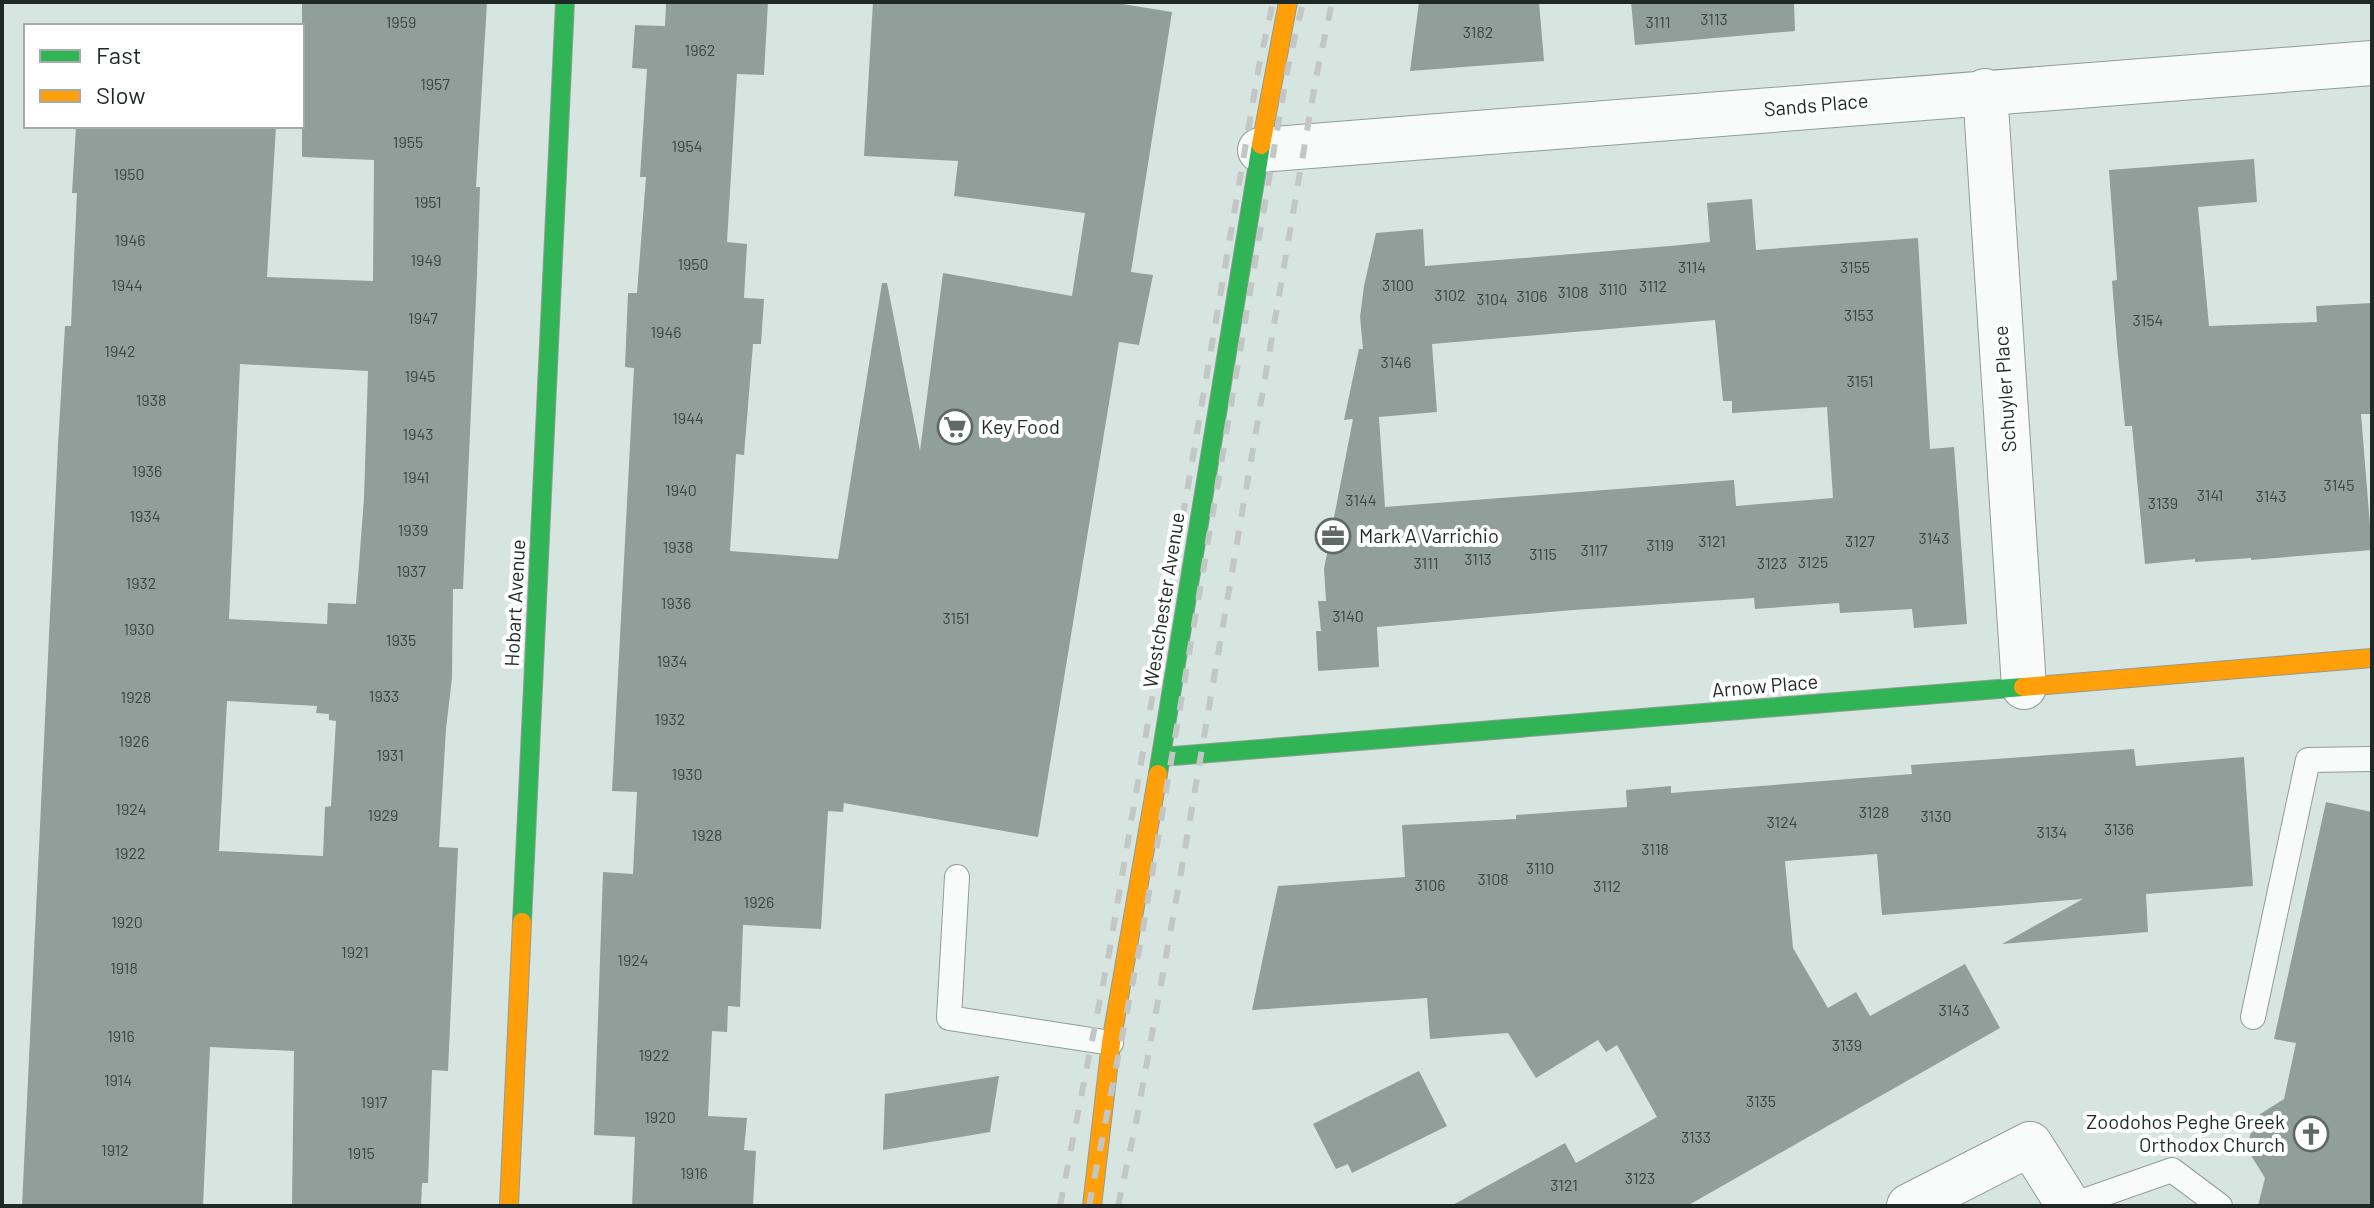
<svg xmlns="http://www.w3.org/2000/svg" width="2374" height="1208" font-family="Barlow,sans-serif">
  <rect width="100%" height="100%" fill="#d7e5e0"/>
  <!-- building -->
  <path fill="#909f9a" fill-rule="evenodd" d="M302 2H487L476 187H480L477 275 463 589H453L452 678 446 729 439 847 458 848 452 982 448 1071 432 1070 428 1183H422L421 1206H292L294 1051 210 1047 203 1206H22L58 445 65 326H71L77 193H72L76 126H276L267 277 373 281 374 160 302 157ZM240 364 368 371 364 498 356 604 328 603 327 624 229 619ZM227 701 317 706 316 713 329 714V720L336 721 331 806 325 807 323 856 219 851Z
    M666 2H768L764 75 737 74 727 242 747 244 744 298 764 299 761 344H753L744 455 736 454 730 551 838 559 882 283H887L920 451 943 273 1072 296 1085 213 954 196 958 161 864 156 873 2H1110L1172 12 1131 272 1153 275 1139 345 1119 342 1038 837 844 803 843 812 828 811 821 929 743 925 740 1007 728 1006 727 1032 712 1031 708 1116 747 1118 744 1150 756 1151 753 1206H632L635 1137 594 1135 603 872 633 874 637 792 612 791 634 368 625 367 628 293H637L646 177H640L647 69 632 68 635 25 665 26Z
    M1419 2H1539L1544 61 1410 71Z
    M1631 2H1794L1795 31 1635 45Z
    M2254 159 2257 202 2198 207 2209 326 2317 322 2316 306 2372 303V414H2361L2372 550 2251 560V558L2195 562V559L2145 564 2132 426H2125L2117 345 2112 281 2117 280 2109 170Z
    M1752 199 1756 250 1918 238 1930 449 1954 447 1967 624 1914 628 1912 609 1840 613 1839 603 1755 609 1754 598 1573 610 1377 627 1379 667 1318 671 1316 631H1321L1318 601H1326L1324 569 1353 419 1344 420 1359 349H1363L1360 317 1364 286 1376 233 1423 229 1425 266 1670 246 1710 242 1707 203ZM1715 320 1723 401H1732V413L1827 407 1833 498 1736 506 1734 480 1385 507 1379 417 1437 412 1432 344Z
    M2134 749 2136 766 2244 757 2253 886 2146 894 2148 932 2002 944 2083 899 1882 915 1877 854 1785 861 1793 948 1828 1008 1856 992 1870 1016 1965 964 2000 1028 1687 1206H1451L1565 1143 1576 1163 1657 1117 1617 1045 1606 1052 1598 1040 1536 1078 1508 1033 1430 1039 1427 998 1252 1010 1278 886 1405 877 1402 825 1516 819V815L1627 807 1626 790 1671 786V793L1912 774 1911 765Z
    M2326 802 2372 812V1206H2258L2265 1178 2247 1149 2254 1118 2284 1099 2296 1043 2274 1039Z
    M1419 1071 1447 1126 1352 1173 1348 1164 1336 1169 1313 1124Z
    M999 1076 990 1132 883 1150 885 1094Z"/>
  <g fill="none" stroke-linecap="round" stroke-linejoin="round">
    <!-- lane casing -->
    <g stroke="#919c97" stroke-width="26">
      <path id="lane" d="M957 877 949 1018 1111 1043
        M2253 1017 2308 760 2372 759
        M2069 1206 2172 1170 2220 1206"/>
    </g>
    <!-- street casing -->
    <g stroke="#919c97" stroke-width="46">
      <path id="street" d="M1985 91 2024 687
        M1260 150 2372 63
        M1909 1206 2030 1144 2069 1206"/>
    </g>
    <!-- fast casing -->
    <g stroke="#919c97" stroke-width="20">
      <path id="fast" d="M1161 757 2023 687
        M1158 774 1261 145
        M522 922 565 2"/>
    </g>
    <!-- slow casing -->
    <g stroke="#919c97" stroke-width="20">
      <path id="slow" d="M1261 145 1288 2
        M2023 687 2372 658
        M509 1206 522 922
        M1092 1206 1111 1043 1158 774"/>
    </g>
    <!-- lane -->
    <use href="#lane" stroke="#f9fbfa" stroke-width="24"/>
    <!-- street -->
    <use href="#street" stroke="#f9fbfa" stroke-width="44"/>
    <!-- fast -->
    <use href="#fast" stroke="#30b455" stroke-width="18"/>
    <!-- slow -->
    <use href="#slow" stroke="#ff9f0a" stroke-width="18"/>
    <!-- rail -->
    <path stroke="#c2c6c4" stroke-width="6" stroke-dasharray="14 14" stroke-linecap="butt" d="M1060 1206 1109 953 1259 66 1273 2
      M1089 1206 1141 940 1287 72 1303 2
      M1118 1206 1136 1123 1179 884 1316 78 1332 2"/>
  </g>
  <!-- icons -->
  <defs>
    <g id="supermarket-ring" transform="scale(1.8)"><circle r="9.5" fill="#fff" stroke="#5f6a66" stroke-width="1.5"/><path d="M-6-5.5h2.5l.6 2H6L4.5 2H-2.5L-4.4-4H-6ZM-1.5 3.2a1.3 1.3 0 1 0 .1 0ZM3 3.2a1.3 1.3 0 1 0 .1 0Z" fill="#5f6a66"/></g>
    <g id="office-ring" transform="scale(1.8)"><circle r="9.5" fill="#fff" stroke="#5f6a66" stroke-width="1.5"/><path d="M-6-3h4V-5.5h4V-3h4V5H-6ZM-1-4.5V-3h2v-1.5ZM-6 0V1H6V0Z" fill="#5f6a66"/></g>
    <g id="church-ring" transform="scale(1.8)"><circle r="9.5" fill="#fff" stroke="#5f6a66" stroke-width="1.5"/><path d="M-1.2-6h2.4v3.5h3.3v2.4h-3.3V6h-2.4V-.1h-3.3v-2.4h3.3Z" fill="#5f6a66"/></g>
  </defs>
  <g fill-rule="evenodd">
    <use href="#supermarket-ring" x="955" y="427"/>
    <use href="#office-ring" x="1333" y="536"/>
    <use href="#church-ring" x="2311" y="1134"/>
  </g>
  <g text-anchor="middle" stroke-width="8" stroke-linejoin="round" paint-order="stroke">
    <!-- number labels -->
    <g font-size="16" fill="#3a4642">
      <text x="1714" y="25">3113</text>
      <text x="401" y="28">1959</text>
      <text x="1658" y="28">3111</text>
      <text x="1478" y="38">3182</text>
      <text x="700" y="56">1962</text>
      <text x="435" y="90">1957</text>
      <text x="408" y="148">1955</text>
      <text x="687" y="152">1954</text>
      <text x="129" y="180">1950</text>
      <text x="428" y="208">1951</text>
      <text x="130" y="246">1946</text>
      <text x="426" y="266">1949</text>
      <text x="693" y="270">1950</text>
      <text x="1692" y="273">3114</text>
      <text x="1855" y="273">3155</text>
      <text x="127" y="291">1944</text>
      <text x="1398" y="291">3100</text>
      <text x="1653" y="292">3112</text>
      <text x="1613" y="295">3110</text>
      <text x="1573" y="298">3108</text>
      <text x="1450" y="301">3102</text>
      <text x="1532" y="302">3106</text>
      <text x="1492" y="305">3104</text>
      <text x="1859" y="321">3153</text>
      <text x="423" y="324">1947</text>
      <text x="2148" y="326">3154</text>
      <text x="666" y="338">1946</text>
      <text x="120" y="357">1942</text>
      <text x="1396" y="368">3146</text>
      <text x="420" y="382">1945</text>
      <text x="1860" y="387">3151</text>
      <text x="151" y="406">1938</text>
      <text x="688" y="424">1944</text>
      <text x="418" y="440">1943</text>
      <text x="147" y="477">1936</text>
      <text x="416" y="483">1941</text>
      <text x="2339" y="491">3145</text>
      <text x="681" y="496">1940</text>
      <text x="2210" y="501">3141</text>
      <text x="2271" y="502">3143</text>
      <text x="1361" y="506">3144</text>
      <text x="2163" y="509">3139</text>
      <text x="145" y="522">1934</text>
      <text x="413" y="536">1939</text>
      <text x="1934" y="544">3143</text>
      <text x="1712" y="547">3121</text>
      <text x="1860" y="547">3127</text>
      <text x="1660" y="551">3119</text>
      <text x="678" y="553">1938</text>
      <text x="1594" y="556">3117</text>
      <text x="1543" y="560">3115</text>
      <text x="1478" y="565">3113</text>
      <text x="1813" y="568">3125</text>
      <text x="1426" y="569">3111</text>
      <text x="1772" y="569">3123</text>
      <text x="411" y="577">1937</text>
      <text x="141" y="589">1932</text>
      <text x="676" y="609">1936</text>
      <text x="1348" y="622">3140</text>
      <text x="956" y="624">3151</text>
      <text x="139" y="635">1930</text>
      <text x="401" y="646">1935</text>
      <text x="672" y="667">1934</text>
      <text x="384" y="702">1933</text>
      <text x="136" y="703">1928</text>
      <text x="670" y="725">1932</text>
      <text x="134" y="747">1926</text>
      <text x="390" y="761">1931</text>
      <text x="687" y="780">1930</text>
      <text x="131" y="815">1924</text>
      <text x="1874" y="818">3128</text>
      <text x="383" y="821">1929</text>
      <text x="1936" y="822">3130</text>
      <text x="1782" y="828">3124</text>
      <text x="2119" y="835">3136</text>
      <text x="2052" y="838">3134</text>
      <text x="707" y="841">1928</text>
      <text x="1655" y="855">3118</text>
      <text x="130" y="859">1922</text>
      <text x="1540" y="874">3110</text>
      <text x="1493" y="885">3108</text>
      <text x="1430" y="891">3106</text>
      <text x="1607" y="892">3112</text>
      <text x="759" y="908">1926</text>
      <text x="127" y="928">1920</text>
      <text x="355" y="958">1921</text>
      <text x="633" y="966">1924</text>
      <text x="124" y="974">1918</text>
      <text x="1954" y="1016">3143</text>
      <text x="121" y="1042">1916</text>
      <text x="1847" y="1051">3139</text>
      <text x="654" y="1061">1922</text>
      <text x="118" y="1086">1914</text>
      <text x="1761" y="1107">3135</text>
      <text x="374" y="1108">1917</text>
      <text x="660" y="1123">1920</text>
      <text x="1696" y="1143">3133</text>
      <text x="115" y="1156">1912</text>
      <text x="361" y="1159">1915</text>
      <text x="694" y="1179">1916</text>
      <text x="1640" y="1184">3123</text>
      <text x="1564" y="1191">3121</text>
    </g>
    <!-- street labels -->
    <g font-size="20" fill="#1e2825" stroke="#fff">
      <text transform="translate(1816 105) rotate(-5)" y="7">Sands Place</text>
      <text transform="translate(2005 389) rotate(-94)" y="7">Schuyler Place</text>
      <text transform="translate(1164 600) rotate(-81)" y="7">Westchester Avenue</text>
      <text transform="translate(515 603) rotate(-87)" y="7">Hobart Avenue</text>
      <text transform="translate(1765 686) rotate(-5)" y="7">Arnow Place</text>
    </g>
    <!-- poi labels -->
    <g font-size="20" fill="#1e2825" stroke="#fff" text-anchor="start">
      <text x="981" y="434">Key Food</text>
      <text x="1359" y="543">Mark A Varrichio</text>
      <text x="2285" y="1129" text-anchor="end">Zoodohos Peghe Greek<tspan x="2285" dy="23">Orthodox Church</tspan></text>
    </g>
  </g>
  <!-- border -->
  <rect width="2374" height="1208" fill="none" stroke="#1e2825" stroke-width="8"/>
  <!-- legend -->
  <rect x="24" y="24" width="280" height="104" fill="#ffffff" stroke="#a5a9a8" stroke-width="2"/>
  <rect x="40" y="50" width="40" height="12" fill="#30b455" stroke="#a5a9a8" stroke-width="2"/>
  <text x="96" y="64" font-size="24" fill="#1e2825">Fast</text>
  <rect x="40" y="90" width="40" height="12" fill="#ff9f0a" stroke="#a5a9a8" stroke-width="2"/>
  <text x="96" y="104" font-size="24" fill="#1e2825">Slow</text>
</svg>
